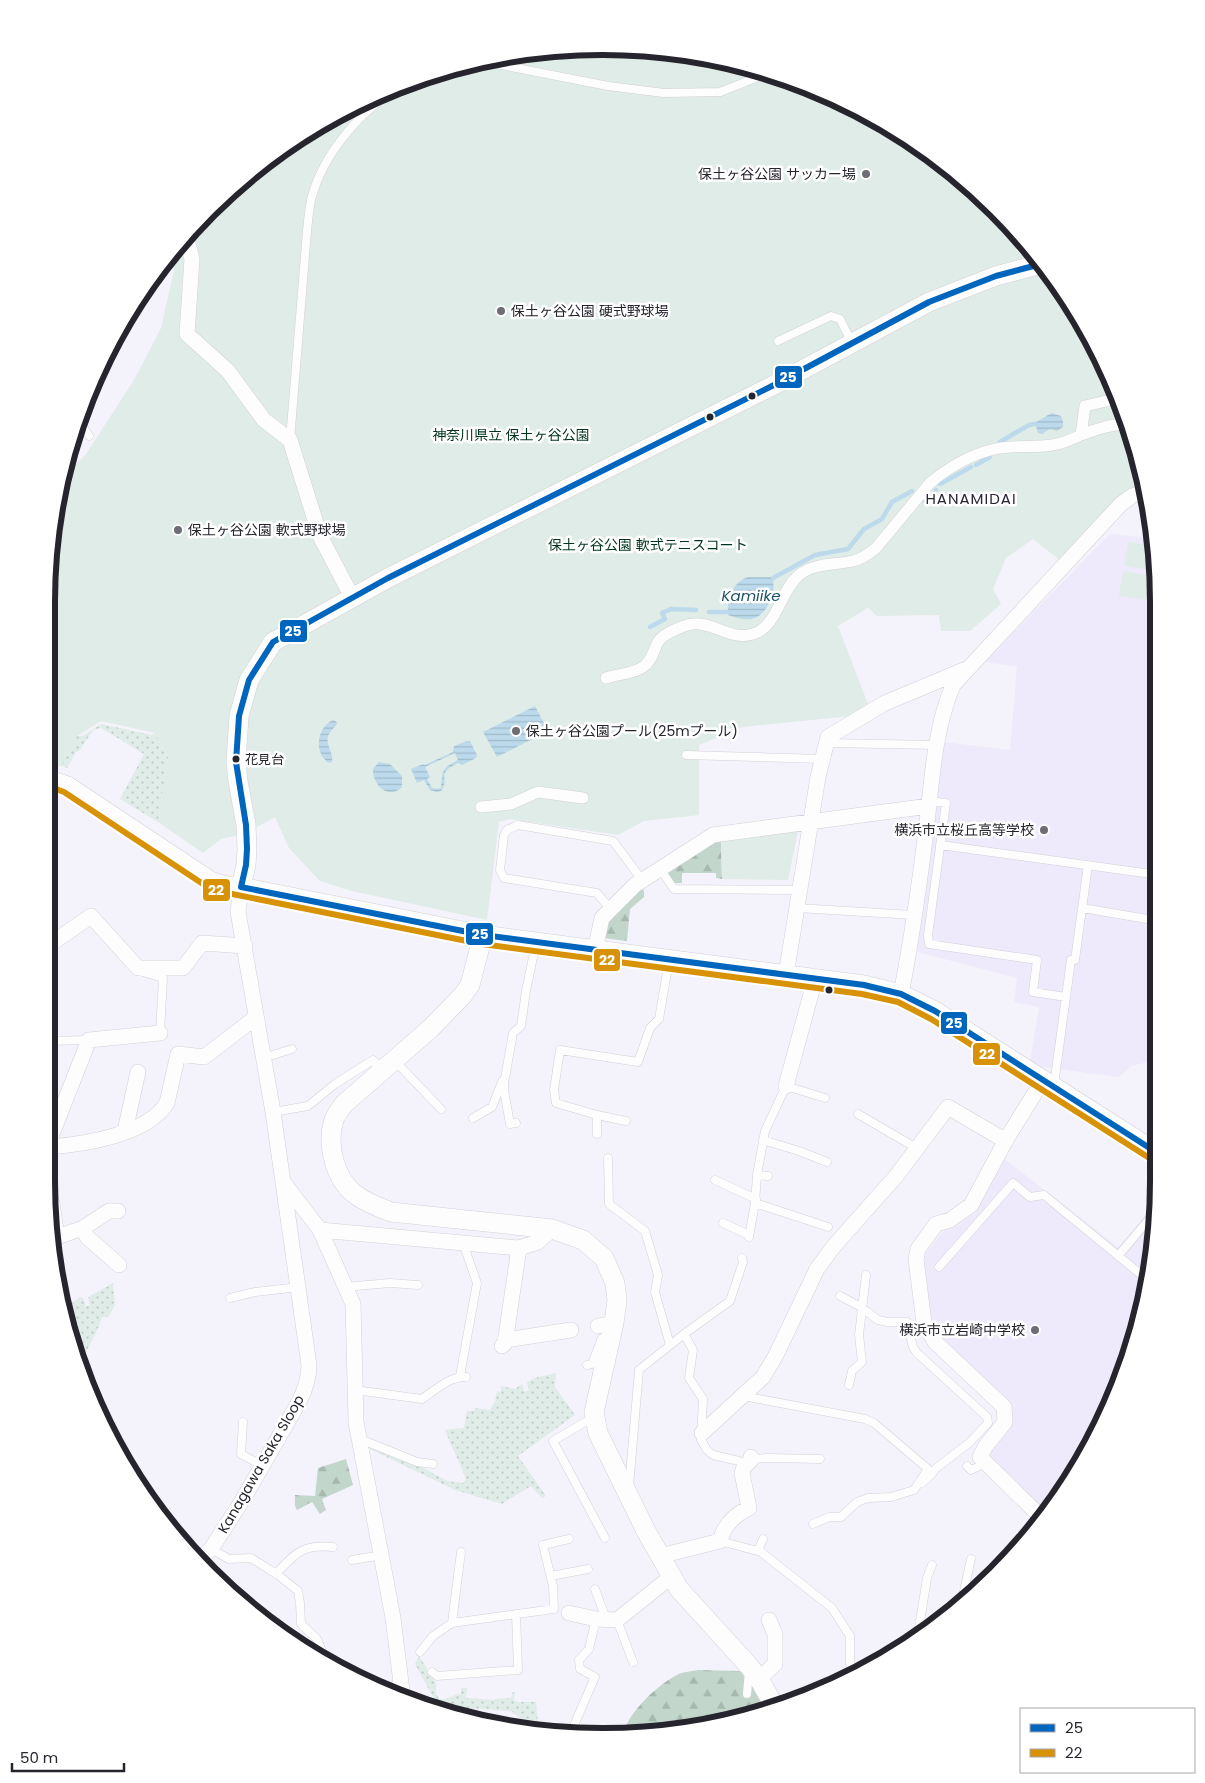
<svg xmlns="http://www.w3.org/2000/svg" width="1205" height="1783" font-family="Poppins,'Noto Sans JP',sans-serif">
  <defs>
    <pattern id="grass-dots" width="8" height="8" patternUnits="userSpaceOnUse" patternTransform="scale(1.25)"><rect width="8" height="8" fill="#e0ece7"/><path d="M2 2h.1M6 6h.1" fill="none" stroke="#c0cac6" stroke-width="1.8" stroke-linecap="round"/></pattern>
    <pattern id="forest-firs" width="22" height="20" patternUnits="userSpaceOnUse" patternTransform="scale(1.25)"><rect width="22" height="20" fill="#c2d6cc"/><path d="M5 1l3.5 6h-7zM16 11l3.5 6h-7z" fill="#a7b8af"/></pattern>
    <pattern id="water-rules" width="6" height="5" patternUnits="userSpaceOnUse" patternTransform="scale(1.25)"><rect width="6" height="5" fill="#bcdaeb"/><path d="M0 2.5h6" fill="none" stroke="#a1bbca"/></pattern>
  </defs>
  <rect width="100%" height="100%" fill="#f4f2fa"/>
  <!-- built -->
  <path fill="#eeeafb" d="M1110 534 1152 538 1159 603V1061H1152L1131 1066 1119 1077 1035 1066 1030 1062 1039 1007 1014 1002 1017 978 914 951 943 742 1010 750 1017 666 982 662 998 648Z
    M1003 1158 1118 1247 1157 1202 1148 1289 1101 1427 1065 1490 1046 1513 986 1459 1011 1409 941 1340 930 1319 924 1261 926 1253 945 1229 955 1228 976 1212 990 1180Z"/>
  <!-- grass -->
  <path fill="url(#grass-dots)" d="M101 724 152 735 155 733 168 757 158 822 120 799 144 754 101 728 93 730 80 750 76 752 67 768 63 766V756L70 755 77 736H83Z
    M113 1283 115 1305 108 1317H102L97 1331 79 1365 76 1359 65 1314 73 1302 81 1297 83 1298 86 1306 90 1305 88 1297Z
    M556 1373 555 1387 575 1415 518 1456 546 1496 542 1498 531 1486 502 1504 455 1490 370 1449V1447L418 1465 447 1481 463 1483 466 1479C460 1462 451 1447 445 1430L464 1428 467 1411H474L475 1408 490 1410 495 1401 497 1391 501 1392V1386L515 1389 522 1384 524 1392 529 1390 527 1382 535 1378Z
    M419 1656 436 1683V1693L439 1699C451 1700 452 1694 461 1694V1688H467L466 1698 494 1700 495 1699 511 1698 513 1692H515L514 1700 517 1702H536L538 1723 543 1732 530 1730 526 1722 511 1711 438 1706 415 1664Z"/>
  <!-- forest -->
  <path fill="url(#forest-firs)" d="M721 841 722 879 716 878V873H682V883H674L666 872 713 842Z
    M642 888 644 891V897L630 909 627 941 603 938 605 925Z
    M346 1459 353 1485 322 1499 326 1510 320 1514 312 1502 297 1510 295 1506V1495L315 1496 318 1468Z
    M698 1670 740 1671 759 1694 767 1709 711 1726 624 1732C629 1712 659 1683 679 1674 684 1672 692 1671 698 1670Z"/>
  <!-- green -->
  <path fill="#e0ece7" d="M602 46 711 57 815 88 911 140 996 209 1065 293 1116 389 1145 485 1061 561 1033 539 1006 558 993 589 1001 604 970 631H941L939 615 877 616 868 608 838 626 868 704 851 716 743 727 699 745V815L644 821 618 835 510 819 499 822 487 920 352 891 320 881 289 848 275 817 244 834 221 839 203 853 158 822 168 757 155 733 101 721 77 736 70 755 63 756V766H58L53 681 47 663 46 602 57 494 63 477 86 454 134 380 161 328 174 270 167 258 209 209 293 140 389 89 494 57Z
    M1128 542 1153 546 1156 571 1124 566Z
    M1123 571 1156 577 1159 602 1119 596Z
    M798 831 788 880 722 879 721 841Z"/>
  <!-- water -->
  <path fill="url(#water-rules)" fill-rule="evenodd" d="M1052 413 1061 416 1063 421V427L1057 431 1050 429 1042 434 1038 433 1035 423C1041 419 1046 416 1052 413Z
    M748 577H772C777 590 769 612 755 618 747 621 736 618 728 615 727 600 732 582 748 577Z
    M535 706 548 731 497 757 483 732Z
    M333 720 336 721 337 724C335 727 331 730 329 734 324 743 334 753 332 762L329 763C313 753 317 727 333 720Z
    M467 741H470L477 755 476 758 462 765 458 763C434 775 451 777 441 791L437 792 430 790 424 780 417 783 411 769 423 764 425 765 453 752 454 746ZM455 753 458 760C441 769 443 770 441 788L438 789 432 788 427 779 430 777 425 767Z
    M379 762 390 764 402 776V787C388 801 372 784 373 769Z"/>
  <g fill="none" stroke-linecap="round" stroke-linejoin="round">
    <!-- stream -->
    <path stroke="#bcdaeb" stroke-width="4.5" d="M1000 442 1029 425 1035 424
      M976 465 990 457
      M940 484 971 467
      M922 500 928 501 936 490
      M773 578 815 555 848 549 864 529 882 519 892 502 912 491
      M709 612H727
      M650 627 665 619 662 613 671 609 696 610"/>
    <!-- service casing -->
    <g stroke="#d2d0d8" stroke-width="9">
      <path id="service" d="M481 61 608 86 664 93 720 92 766 74
        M187 240 203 228
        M778 341 831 316 840 319 852 343
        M81 423 89 436
        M290 440 307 231C308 221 309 210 311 200 323 152 364 106 407 83
        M47 687 50 693 53 779
        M827 743 937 745
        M686 755 823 759
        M929 801 946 803 928 935 929 944 1037 960 1033 992 1066 997
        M940 845 1159 875
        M660 869 674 889 800 890
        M797 908 914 915
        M1082 908 1159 921
        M611 910 597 893 504 878 500 870 504 835 507 830 518 825 613 841 642 880
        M143 972 163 978 160 1033
        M49 1041 89 1040
        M263 1058 292 1049
        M394 1060 441 1109
        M504 1081V1090L510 1124 516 1123
        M1054 1085 1071 960H1075L1088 865
        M273 1112 308 1106 335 1084 373 1060 383 1069
        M858 1114 918 1149
        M597 1115V1134
        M473 1118 492 1107 502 1082 505 1078 513 1033 521 1026 526 991 536 943
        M626 1121 597 1115 556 1103 554 1090 560 1050 638 1062 650 1028 659 1019 669 961
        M763 1140 799 1151 827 1162
        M608 1158 609 1204 645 1231 658 1275 655 1292 670 1345
        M757 1175 765 1131 786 1086 825 1098
        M715 1180 756 1199
        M755 1203 828 1227
        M723 1223 749 1235
        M749 1237 755 1203 757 1175 768 1176
        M1118 1256 1156 1211
        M939 1267 1013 1183 1030 1197 1044 1195 1149 1281
        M345 1287 390 1283 418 1285
        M840 1296 861 1307 878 1320 888 1322H907L913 1347 917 1353 987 1417 988 1423 969 1443 935 1469 932 1474 922 1483
        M230 1298 255 1292 299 1287
        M684 1334 693 1350 689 1378 703 1399 701 1440 707 1450 713 1455 739 1461
        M587 1365 592 1364 602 1338 606 1339
        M460 1376 477 1283 463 1243
        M849 1385 852 1371 862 1362 859 1335 866 1275
        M355 1390 422 1399C435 1390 450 1376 466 1377
        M743 1396 865 1419 874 1423 928 1469 914 1490 891 1497 868 1498 857 1502 841 1517H829L813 1524
        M594 1421 585 1422 553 1441 605 1538
        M243 1422 241 1454 263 1466
        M360 1439 417 1462 433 1464
        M752 1459 768 1458 820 1459
        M967 1466 971 1470 986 1463
        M629 1486 639 1370 684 1334 730 1301 743 1262 742 1258
        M720 1541 761 1552 832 1608 850 1636V1664L858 1673
        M211 1549 229 1559 251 1558 278 1575 298 1591 300 1603 301 1624 317 1639 324 1656
        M758 1551 763 1539
        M352 1560 382 1555
        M276 1574C295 1553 303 1544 333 1547
        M551 1576 588 1569
        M595 1589 606 1619
        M962 1600 971 1559
        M617 1620 633 1662
        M452 1623 461 1552
        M918 1634 927 1578 932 1565
        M420 1652 433 1636 452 1623 554 1609 553 1586 543 1545 569 1539
        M432 1672 437 1676 518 1670 516 1614
        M384 1691 401 1682
        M747 1694 749 1671
        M457 1717 494 1719 498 1724
        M575 1723 595 1677 580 1669 579 1660 589 1649 596 1619"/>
    </g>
    <!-- pedestrian casing -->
    <g stroke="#d2d0d8" stroke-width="12">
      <path id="pedestrian" d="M1099 356C1097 366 1100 371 1109 376
        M1081 435C1096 429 1111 424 1127 424
        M606 678C618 674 633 674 643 667 652 661 653 651 658 642 664 633 675 630 684 626 708 616 729 642 753 634 778 626 780 591 799 575 813 563 835 565 853 561 862 559 869 554 876 548L930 483C948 468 972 454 995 449 1013 445 1033 448 1052 445 1063 444 1072 439 1081 435L1085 406 1119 398
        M481 807 511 804 538 792 583 798"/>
    </g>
    <!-- minor casing -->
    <g stroke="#d2d0d8" stroke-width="16">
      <path id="minor" d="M186 236 192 259 187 334 228 371 264 420 290 440 320 536 353 599
        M48 777 68 784 211 879 220 882 241 887 238 912 273 1112 309 1365C309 1379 305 1390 299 1402L242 1501 211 1549 198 1560
        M49 945 91 916 138 968H183L202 943 245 946
        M595 950 602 918 635 885 713 835 929 806
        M786 975 818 777 828 737 885 703 964 670
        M901 994C912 938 920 880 927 823 932 777 935 728 953 685L1121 504 1132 496 1147 491
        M786 1086 815 979
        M125 1131 138 1072
        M50 1139 89 1040 160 1033
        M50 1147C84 1144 147 1135 167 1103L178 1054 204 1057 255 1018
        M284 1183 320 1230 353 1304 356 1422 393 1618 403 1699
        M51 1202 52 1203 57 1237 51 1244
        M83 1228 87 1237 119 1265
        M320 1230 519 1248 538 1242 552 1229
        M57 1237 83 1228 109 1211H118
        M598 1326 614 1323
        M505 1340 571 1330
        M502 1346 505 1343 519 1248
        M702 1433 763 1377 776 1355 817 1269 834 1246 897 1175 948 1107 1006 1141
        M1042 1518 980 1457 985 1447 1005 1422 1004 1407 935 1342 924 1323 916 1259 918 1249 936 1224 950 1220 971 1205 1007 1138 1043 1080
        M660 1556 720 1541C724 1525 734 1515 749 1508L742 1473 744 1467 752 1459 751 1457
        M569 1613 596 1619 617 1620 672 1576
        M759 1679 775 1664V1634L769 1620"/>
    </g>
    <!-- tertiary casing -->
    <g stroke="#d2d0d8" stroke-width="20">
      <path id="tertiary" d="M1041 264 996 276 929 302 776 384 388 578 273 642 249 680 239 716 236 762 238 781 246 825 247 849 246 865 241 887 483 935 864 985 901 994 935 1011 1159 1154
        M483 935 470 985 463 995 431 1028 344 1104C340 1109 336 1115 334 1120 326 1144 335 1180 356 1195 367 1203 378 1207 391 1212L552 1229 583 1240 604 1258 615 1283 617 1300 614 1323 594 1412 598 1433 646 1531 679 1589 749 1666 759 1679 775 1707"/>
    </g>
    <!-- service -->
    <use href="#service" stroke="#fdfdfe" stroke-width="8"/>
    <!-- pedestrian -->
    <use href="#pedestrian" stroke="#fdfdfe" stroke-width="11"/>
    <!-- minor -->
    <use href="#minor" stroke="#fdfdfe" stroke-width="15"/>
    <!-- tertiary -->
    <use href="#tertiary" stroke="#fdfdfe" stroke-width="19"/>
    <!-- bus-1 casing -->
    <g stroke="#fff" stroke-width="10">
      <path id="bus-1" d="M241 887 246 865 247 849 246 825 236 762 239 716 249 680 273 642 388 578 776 384 929 302 996 276 1041 264
        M241 887 483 935 864 985 901 994 935 1011 1159 1154"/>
    </g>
    <!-- bus-2 casing -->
    <g stroke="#fff" stroke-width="10">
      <path id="bus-2" d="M48 786 64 792 206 886 222 892 482 944 862 994 898 1002 931 1019 1154 1161"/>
    </g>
    <!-- bus-1 -->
    <use href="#bus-1" stroke="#0065bd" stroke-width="6"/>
    <!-- bus-2 -->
    <use href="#bus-2" stroke="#d89207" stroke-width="6"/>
  </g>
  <!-- markers -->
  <g fill="#6e6c74" stroke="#fff" stroke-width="2">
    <circle cx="866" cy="174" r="5"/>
    <circle cx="501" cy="311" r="5"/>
    <circle cx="178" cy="530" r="5"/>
    <circle cx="516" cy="731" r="5"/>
    <circle cx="1044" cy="830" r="5"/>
    <circle cx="1035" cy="1330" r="5"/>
  </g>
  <g fill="#26242c" stroke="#fff" stroke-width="2">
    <circle cx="752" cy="396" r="4.5"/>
    <circle cx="710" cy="417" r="4.5"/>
    <circle cx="236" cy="759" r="4.5"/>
    <circle cx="829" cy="990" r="4.5"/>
  </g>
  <g text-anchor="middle" stroke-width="5" stroke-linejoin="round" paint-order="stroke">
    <!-- bus labels -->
    <g font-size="13" fill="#26242c" stroke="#fff" text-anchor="start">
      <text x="245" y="764">花見台</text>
    </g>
    <!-- poi labels -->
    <g font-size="14" fill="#26242c" stroke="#fff" text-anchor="end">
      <text x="856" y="179">保土ヶ谷公園 サッカー場</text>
      <text x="511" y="316" text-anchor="start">保土ヶ谷公園 硬式野球場</text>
      <text x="188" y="535" text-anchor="start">保土ヶ谷公園 軟式野球場</text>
      <text x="526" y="736" text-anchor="start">保土ヶ谷公園プール(25mプール)</text>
      <text x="1034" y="835">横浜市立桜丘高等学校</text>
      <text x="1025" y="1335">横浜市立岩崎中学校</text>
    </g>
    <!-- park labels -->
    <g font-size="14" fill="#00341d" stroke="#fff">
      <text x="511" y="440">神奈川県立 保土ヶ谷公園</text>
      <text x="648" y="550">保土ヶ谷公園 軟式テニスコート</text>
    </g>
    <!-- street labels -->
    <g font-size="14" fill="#26242c" stroke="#fff">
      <text transform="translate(261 1464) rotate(-60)" y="5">Kanagawa Saka Sloop</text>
    </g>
    <!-- neighbourhood labels -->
    <g font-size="15" letter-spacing="1" fill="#2b2637" stroke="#fff">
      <text x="971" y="504">HANAMIDAI</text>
    </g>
    <!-- water labels -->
    <g font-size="15" font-style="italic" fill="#1b5269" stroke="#fff">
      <text x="751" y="601">Kamiike</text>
    </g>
  </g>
  <!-- crop -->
  <path d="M0 0H1205V1783H0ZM602 55H603A547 547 0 0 1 1150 602V1181A547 547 0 0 1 603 1728H602A547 547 0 0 1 55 1181V602A547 547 0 0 1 602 55Z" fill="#fff" fill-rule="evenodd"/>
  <path fill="none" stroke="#26242c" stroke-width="6" d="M602 55H603A547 547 0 0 1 1150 602V1181A547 547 0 0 1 603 1728H602A547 547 0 0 1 55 1181V602A547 547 0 0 1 602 55Z"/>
  <g stroke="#fff" stroke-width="2">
    <rect x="774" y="365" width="29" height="24" rx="5" fill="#0065bd"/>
    <rect x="279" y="619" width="29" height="24" rx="5" fill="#0065bd"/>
    <rect x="202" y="878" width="29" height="24" rx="5" fill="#d89207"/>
    <rect x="465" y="922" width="29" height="24" rx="5" fill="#0065bd"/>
    <rect x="593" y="948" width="28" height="24" rx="5" fill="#d89207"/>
    <rect x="940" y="1011" width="28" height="24" rx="5" fill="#0065bd"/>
    <rect x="972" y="1042" width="29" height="24" rx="5" fill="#d89207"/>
  </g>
  <g font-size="14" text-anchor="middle" font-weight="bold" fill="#fff">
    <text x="788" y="382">25</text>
    <text x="293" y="636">25</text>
    <text x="216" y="895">22</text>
    <text x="480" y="939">25</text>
    <text x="607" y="965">22</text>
    <text x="954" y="1028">25</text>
    <text x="987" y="1059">22</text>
  </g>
  <!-- legend -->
  <rect x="1020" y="1708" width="175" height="65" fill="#ffffff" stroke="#a8a7ab"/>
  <rect x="1030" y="1724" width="25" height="8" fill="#0065bd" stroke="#a8a7ab"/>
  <text x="1065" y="1733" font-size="15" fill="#26242c">25</text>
  <rect x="1030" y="1749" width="25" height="8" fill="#d89207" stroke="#a8a7ab"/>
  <text x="1065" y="1758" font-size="15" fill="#26242c">22</text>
  <!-- scale -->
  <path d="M12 1763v8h112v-8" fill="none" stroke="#26242c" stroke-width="2.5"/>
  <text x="20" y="1763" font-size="15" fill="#26242c" stroke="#ffffff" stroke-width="4" paint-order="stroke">50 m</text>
</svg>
